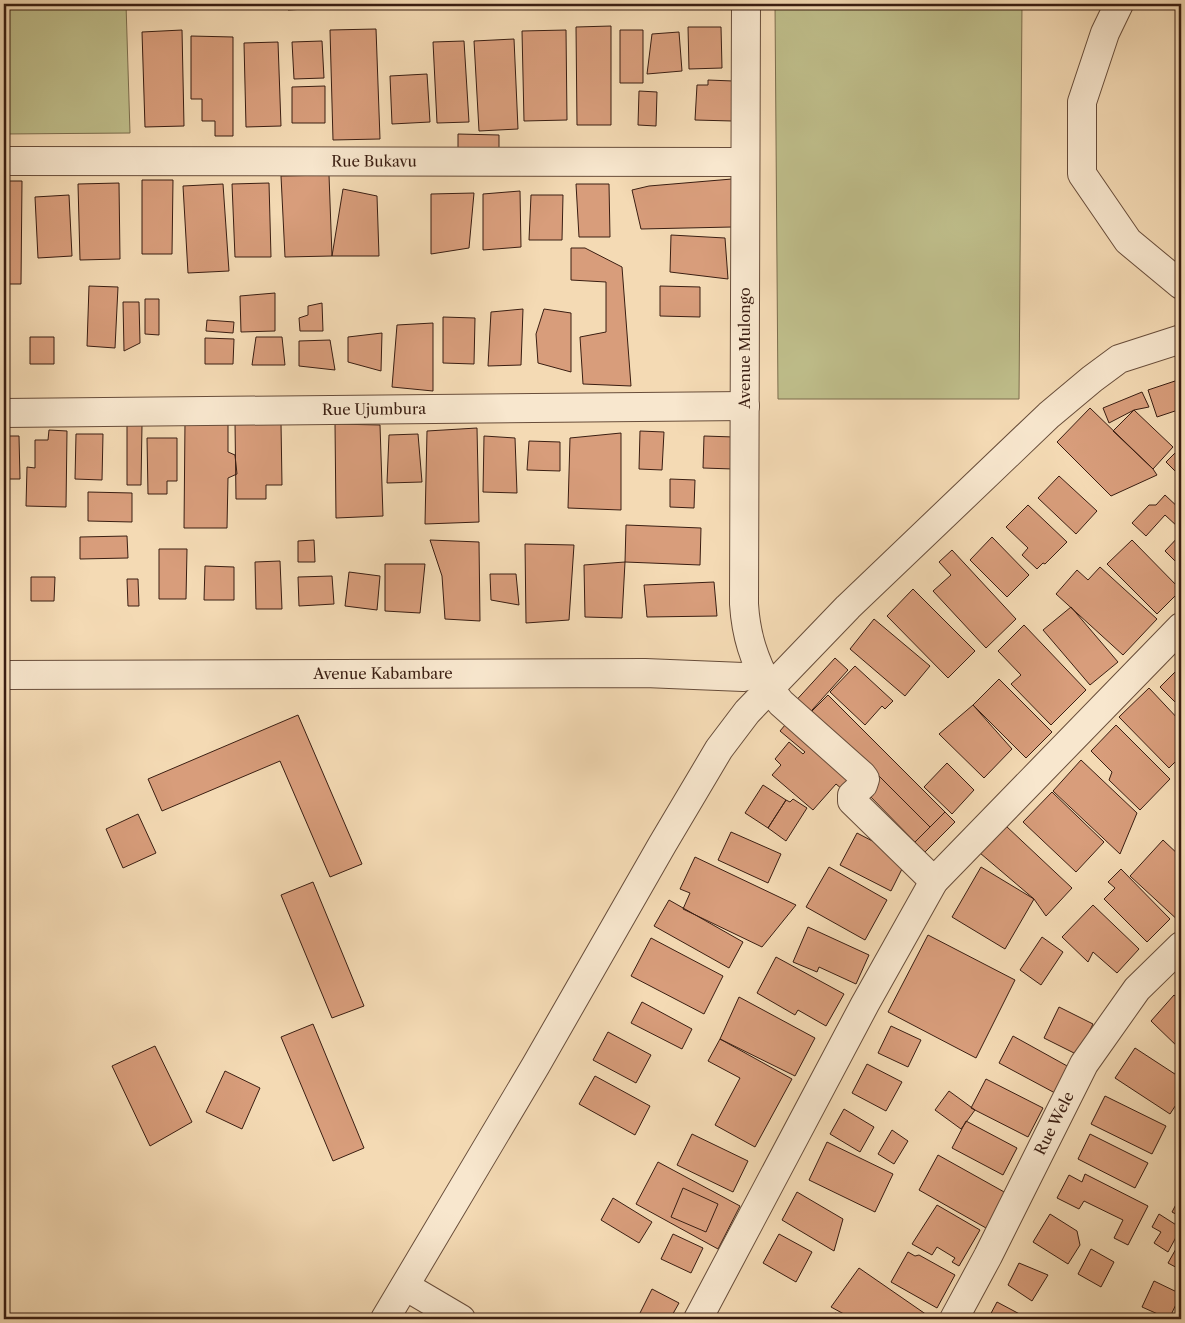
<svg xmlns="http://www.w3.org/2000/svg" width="1185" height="1323" font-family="'Libre Caslon Text',serif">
  <rect width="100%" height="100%" fill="#f4dab4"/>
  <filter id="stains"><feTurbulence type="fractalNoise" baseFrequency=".004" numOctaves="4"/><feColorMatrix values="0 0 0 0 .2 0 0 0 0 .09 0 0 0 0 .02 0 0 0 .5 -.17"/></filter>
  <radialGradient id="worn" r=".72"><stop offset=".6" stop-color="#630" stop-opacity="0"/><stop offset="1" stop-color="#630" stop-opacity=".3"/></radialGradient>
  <!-- green -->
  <path fill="#bfbe8b" stroke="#7c6e4e" d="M4 4H126L130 133 4 134Z
    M775 4H1022L1019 399H778Z"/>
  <!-- building -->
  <path fill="#d89d7b" stroke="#3a1e12" d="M287 4H323L324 8 288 10Z
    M611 26V125H577L576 27Z
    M688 27H721L722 68 689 69Z
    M376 29 380 139 333 140 330 30Z
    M182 30 184 126 145 127 142 32Z
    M566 30 567 120 524 121 522 31Z
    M620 30H643V83H620Z
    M679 32 682 71 647 74 652 34Z
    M191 36 233 37V136H215V121H202V99H191Z
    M514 39 518 129 479 131 474 41Z
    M322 41 324 78 294 79 292 42Z
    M464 41 469 122 437 123 433 42Z
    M278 42 281 126 246 127 244 43Z
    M427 74 430 122 392 124 390 76Z
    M708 80 733 81 732 121 695 120 697 85H708Z
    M325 86V123H292V87Z
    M639 91 657 92 656 126 638 125Z
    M458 134 499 135V149L458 148Z
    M329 175 332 256 285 257 281 176Z
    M732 179V227L641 229 632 190 649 186Z
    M142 180H173L172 254H142Z
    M4 181H22L21 284H4Z
    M119 183 120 259 80 260 78 184Z
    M269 183 271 257H235L232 184Z
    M223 184 229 271 188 273 183 186Z
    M576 184H609L610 237H579Z
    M343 189 377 196 379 256H332Z
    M520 191 521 247 483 250V194Z
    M474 193 469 248 431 254V194Z
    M69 195 72 256 38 258 35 197Z
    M531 195H563L562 240H529Z
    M671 235 725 238 728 279 670 272Z
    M571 248H585L622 267 631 386 583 384 580 337 606 332V282L571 280Z
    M89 286 118 287 115 348 87 346Z
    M660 286 700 287V317L660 316Z
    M275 293V331L241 332 240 296Z
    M145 299H159V335L145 334Z
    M123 302H139L140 343 124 351Z
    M322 303 323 331H300L299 318 308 315V306Z
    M523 309 521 365 488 366 491 312Z
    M544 309 571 313V372L538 363 536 334Z
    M443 317 475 318 474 364 443 363Z
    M207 320 234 322 233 333 206 331Z
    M4 321 9 322 8 364H4Z
    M433 323V391L392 387 397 325Z
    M382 333 381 371 348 362V337Z
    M30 337H54V364H30Z
    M256 337H282L285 365H252Z
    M205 338 234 339 233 364H205Z
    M330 340 335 370 299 366V341Z
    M1181 379V409L1157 417 1148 390Z
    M1142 392 1149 407 1134 410 1109 423 1103 408Z
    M1090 408 1153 469 1157 475 1111 496 1057 442Z
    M1134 410 1173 447 1153 469 1113 431Z
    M185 421H228V452L235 455 237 474 228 478 227 528H184Z
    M235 423H281L282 485H266V499H236Z
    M335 424 380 425 383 516 336 518Z
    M127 425H142L141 485H127Z
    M477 428 479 522 425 524 427 431Z
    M49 430 67 431 66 507 26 506 27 467 35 468V440H48Z
    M640 431 664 432 662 470 639 469Z
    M621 433V510L568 508 570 438Z
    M76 434H103L102 480 75 479Z
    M418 434 422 482 387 483 389 435Z
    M4 436H19L20 479H5Z
    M484 436 515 438 517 493 483 492Z
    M704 436 734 437 733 469 703 468Z
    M147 438H177V481H167V494H148Z
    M529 441 560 442V471L527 470Z
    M1181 447V469L1177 473 1166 462Z
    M1059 476 1097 511 1076 534 1038 498Z
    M670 479 695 480 694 508 670 507Z
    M88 492 132 493V522L88 521Z
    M1165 495 1181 510V524L1178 527 1165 515 1146 536 1132 523 1149 505H1156Z
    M1028 505 1067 542 1045 564 1043 563 1037 569 1022 555 1028 548 1006 527Z
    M626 525 701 528 700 565 625 562Z
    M1181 534V567L1165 551Z
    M127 536 128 558 80 559V537Z
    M992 537 1029 575 1007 597 970 560Z
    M314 540 315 562H298V541Z
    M430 540 479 542 480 621 445 619 442 576Z
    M1132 540 1181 590 1157 614 1107 564Z
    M525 544 574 545 569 620 526 623Z
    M159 549H187L186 599H159Z
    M952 550 1016 619 986 648 933 591 951 575 939 562Z
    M280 561 282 609H256L255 562Z
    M625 562 622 618 585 617 584 565Z
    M385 564H425L420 613 385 611Z
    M205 566 234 567V600H204Z
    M1100 567 1157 619 1123 655 1056 594 1077 570 1088 580Z
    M4 571H5V605H4Z
    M349 572 380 576 377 610 345 606Z
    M490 574H516L519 605 491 600Z
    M332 576 334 604 299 606 298 577Z
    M31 577H55L54 601H31Z
    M127 579H138L139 606H128Z
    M714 582 717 616 647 617 644 585Z
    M913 589 975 651 948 678 887 616Z
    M1071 607 1118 662 1090 685 1043 630Z
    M874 619 930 666 905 696 850 649Z
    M1024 625 1086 690 1051 725 1011 684 1021 675 998 651Z
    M835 658 848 670 804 719 791 706Z
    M855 666 893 701 885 709 882 706 865 725 830 692Z
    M1181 666V708L1160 687Z
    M999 679 1052 732 1026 758 973 705Z
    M1149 688 1181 722V756L1169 768 1119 717Z
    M828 695 945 812 930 827 877 774 803 720Z
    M973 705 1012 749 984 778 939 734Z
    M298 715 362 864 330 877 280 761 162 811 148 779Z
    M791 718 862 779 849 795 836 784 813 810 772 775 781 765 775 759 789 742 803 754 805 752 780 731Z
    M1116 725 1170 779 1140 810 1109 780 1112 772 1091 751Z
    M1081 760 1137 813 1120 854 1053 791Z
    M947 763 974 790 952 814 924 787Z
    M877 774 930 827 915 842 863 789Z
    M763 785 786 800 768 828 745 813Z
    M1052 792 1104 842 1076 872 1023 822Z
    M793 799 807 808 786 841 768 828 786 800 790 802Z
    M945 812 955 822 925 852 915 842Z
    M138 814 156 853 123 868 106 829Z
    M1006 826 1072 888 1046 916 1034 899 980 853Z
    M731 832 781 854 768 883 718 860Z
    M857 833 907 859 891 891 840 865Z
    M1163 840 1181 857V923L1130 876Z
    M695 857 796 905 762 947 683 909 690 893 680 889Z
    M829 867 887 900 865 940 806 907Z
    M981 867 1034 899 1005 949 952 917Z
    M1121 869 1170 919 1147 942 1104 899 1115 888 1108 882Z
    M313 882 364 1006 332 1018 281 895Z
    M669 900 743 942 729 968 654 926Z
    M1093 905 1139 949 1117 973 1093 952 1088 962 1062 937Z
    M808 927 869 955 856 984 819 967 817 972 793 962Z
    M928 935 1015 980 976 1058 888 1012Z
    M1042 937 1063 952 1041 985 1020 970Z
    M651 938 723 976 704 1014 631 976Z
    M776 957 844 994 826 1026 798 1010 795 1015 757 993Z
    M1174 995 1181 1001V1050L1151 1021Z
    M739 997 815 1038 795 1076 720 1039Z
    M642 1002 692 1029 682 1049 631 1023Z
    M1059 1007 1093 1024 1078 1055 1044 1038Z
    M313 1024 364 1148 333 1161 281 1037Z
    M891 1026 921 1040 908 1067 878 1053Z
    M608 1032 651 1055 636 1083 593 1060Z
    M1013 1036 1069 1067 1055 1093 999 1063Z
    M720 1039 792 1079 755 1147 715 1125 740 1078 708 1061Z
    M155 1046 192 1122 150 1146 112 1066Z
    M1135 1048 1181 1078V1097L1170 1114 1115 1078Z
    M867 1064 902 1082 886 1111 852 1093Z
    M225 1071 260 1088 242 1129 206 1112Z
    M595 1076 650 1106 635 1135 579 1104Z
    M986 1079 1043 1108 1028 1137 971 1108Z
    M949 1091 975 1110 961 1129 935 1110Z
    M1105 1096 1166 1126 1152 1154 1091 1124Z
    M844 1109 874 1127 860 1152 830 1134Z
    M966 1121 1017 1148 1003 1175 952 1148Z
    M892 1130 908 1141 894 1164 878 1154Z
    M692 1134 748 1161 733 1192 677 1165Z
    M1090 1134 1148 1163 1135 1188 1078 1159Z
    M827 1142 893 1174 875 1212 809 1180Z
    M938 1155 1006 1193 986 1228 919 1190Z
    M658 1162 740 1206 718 1249 636 1204Z
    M1085 1174 1148 1206 1128 1245 1114 1238 1123 1220 1084 1201 1079 1209 1057 1198 1069 1175 1082 1182Z
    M683 1188 718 1204 706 1232 671 1217Z
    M797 1192 843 1219 834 1251 782 1220Z
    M1181 1195V1217L1172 1212Z
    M613 1198 652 1222 639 1243 601 1220Z
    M937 1205 980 1230 959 1266 952 1262 955 1258 937 1247 932 1255 912 1244Z
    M1050 1214 1077 1231 1080 1245 1068 1264 1033 1242Z
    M1159 1214 1181 1228 1168 1252 1154 1243 1161 1232 1152 1227Z
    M673 1234 703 1248 691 1273 661 1259Z
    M779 1234 812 1252 796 1282 763 1263Z
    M1181 1240V1270L1168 1263Z
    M1091 1249 1114 1262 1101 1287 1078 1274Z
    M908 1252 915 1256 919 1255 955 1275 937 1308 891 1282Z
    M1019 1263 1048 1275 1032 1301 1008 1285Z
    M859 1268 927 1315 923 1319H853L831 1307Z
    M1154 1281 1181 1294 1169 1319 1142 1307Z
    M652 1289 679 1303 670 1319H637Z
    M997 1302 1029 1319H988Z
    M835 1313 846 1319H832Z"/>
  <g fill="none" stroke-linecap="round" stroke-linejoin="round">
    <!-- minor casing -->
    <g stroke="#684d3a" stroke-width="30">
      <g id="minor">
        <path d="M1119 4 1105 33 1082 102V174L1128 241 1181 285"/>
        <path id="s1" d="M4 161 745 162"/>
        <path id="s2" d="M4 413 745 406"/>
        <path id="s3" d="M4 675 645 673 743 677 761 672"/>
        <path d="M769 688 781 703 862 775 865 779 863 785 852 795V801L934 881"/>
        <path d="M405 1286 461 1319"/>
        <path d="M698 1319 865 1004 934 881 1181 627"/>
        <path id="s4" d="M954 1319 988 1256 1084 1064 1137 989 1181 946"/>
      </g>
    </g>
    <!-- tertiary casing -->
    <g stroke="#684d3a" stroke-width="30">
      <path id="tertiary" d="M746 4 744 604C746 636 754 659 769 688
        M385 1319 536 1065 662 845 719 749 747 712 848 607 1049 415 1092 379 1119 359 1181 339"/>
    </g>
    <!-- minor -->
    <use href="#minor" stroke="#f8e7ce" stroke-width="28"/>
    <!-- tertiary -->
    <use href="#tertiary" stroke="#f8e7ce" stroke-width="28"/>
  </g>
  <g text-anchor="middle" stroke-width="4" stroke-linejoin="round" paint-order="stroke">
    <!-- street labels -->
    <g font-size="15" fill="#3a1e12" stroke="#f8e7ce">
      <text dy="5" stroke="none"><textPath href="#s1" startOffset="370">Rue Bukavu</textPath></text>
      <text transform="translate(745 348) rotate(-90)" y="5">Avenue Mulongo</text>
      <text dy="5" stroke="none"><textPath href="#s2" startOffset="370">Rue Ujumbura</textPath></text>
      <text dy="5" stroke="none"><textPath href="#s3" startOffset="379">Avenue Kabambare</textPath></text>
      <text dy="5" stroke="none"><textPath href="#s4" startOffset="220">Rue Wele</textPath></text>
    </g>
  </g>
  <!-- margin -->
  <rect width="1185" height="1323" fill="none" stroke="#f4dab4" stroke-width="20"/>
  <rect x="5" y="5" width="1175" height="1313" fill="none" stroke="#3a1e12" stroke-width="2.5"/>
  <rect x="10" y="10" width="1165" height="1303" fill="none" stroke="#3a1e12"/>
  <rect width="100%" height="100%" filter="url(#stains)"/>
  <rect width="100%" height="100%" fill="url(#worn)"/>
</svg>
